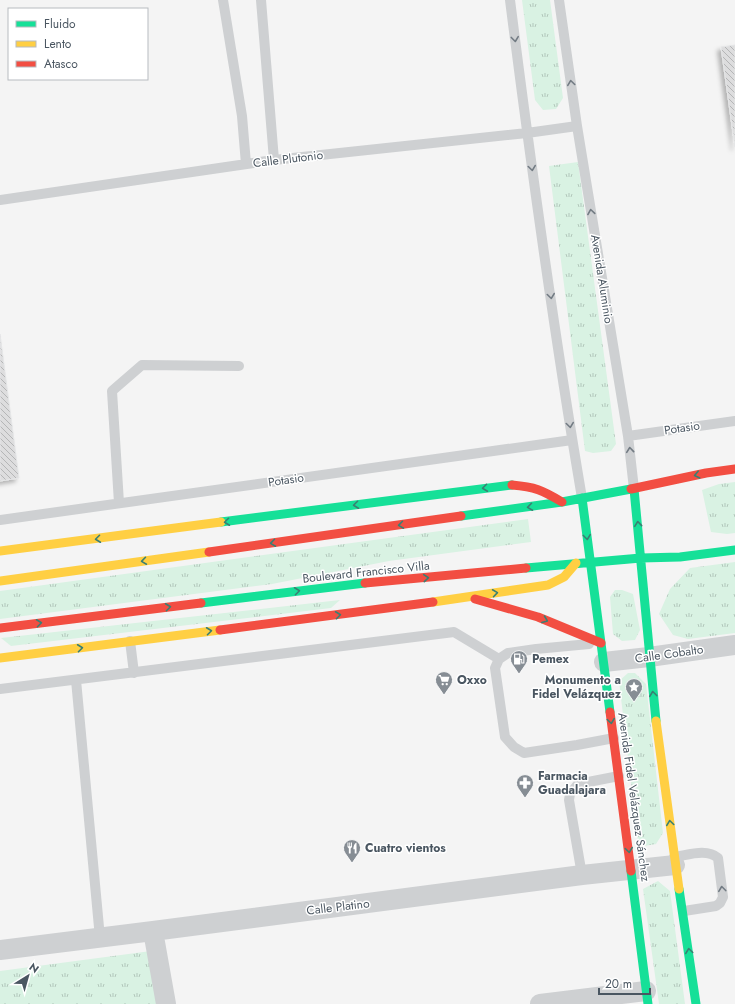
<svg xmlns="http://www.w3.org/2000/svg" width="735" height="1004" font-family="Jost,sans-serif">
  <defs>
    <pattern id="grass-tufts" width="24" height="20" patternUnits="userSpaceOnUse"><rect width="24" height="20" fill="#d9f2e3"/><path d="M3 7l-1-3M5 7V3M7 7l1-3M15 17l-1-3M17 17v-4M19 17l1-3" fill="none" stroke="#b2c7bb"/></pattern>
    <pattern id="building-back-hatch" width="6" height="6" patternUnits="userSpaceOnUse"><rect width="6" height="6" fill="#ddddde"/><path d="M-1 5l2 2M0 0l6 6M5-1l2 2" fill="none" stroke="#b5b6b7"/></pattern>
    <filter id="shadow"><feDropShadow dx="-3.5" dy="3.5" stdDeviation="2" flood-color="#0004"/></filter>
  </defs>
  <rect width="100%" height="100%" fill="#f4f4f4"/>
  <!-- grass -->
  <path fill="url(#grass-tufts)" d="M522 0H550L563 98 556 109 543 110 535 100Z
    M578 162 616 444 611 451 593 453 585 451 549 166Z
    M735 482V533L727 534 711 532 702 490 719 484Z
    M528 519 531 542 389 561 272 584 0 619V591Z
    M735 562V633L688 639 673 635 659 614 670 589 690 568Z
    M615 590H622L633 594 640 630 635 640 622 641 613 634 610 597Z
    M340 600 331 608 11 646 1 638Z
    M628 673H635L646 684 663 833 656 844 644 846 638 842 619 681Z
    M658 881 670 891 685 1004H659L643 889Z
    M151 951 158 1004H0V971Z"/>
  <!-- building -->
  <path fill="url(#building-back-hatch)" stroke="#e5e6e7" filter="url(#shadow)" d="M735 45V147L721 47Z
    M0 334 19 478 0 481Z"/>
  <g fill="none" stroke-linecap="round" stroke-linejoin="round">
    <!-- lane -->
    <path stroke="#ced0d2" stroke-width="10" d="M223 0 242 116 246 164
      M261 0 274 160
      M510 0C531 166 554 333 582 498
      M559 0 577 126 628 436 634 489
      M0 200 274 160 527 133 577 126
      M628 436 735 421
      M119 503 112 391 142 365 239 366
      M0 520 572 440
      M130 641 134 673
      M589 644 536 649 508 653 499 659 495 668 505 737 514 747 524 753 577 745 614 738
      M76 680 100 938
      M0 689 454 632 499 659
      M674 857C688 855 707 848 718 858L723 897 720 903 716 906 684 911
      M582 875 569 800 570 794 578 784 619 776"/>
    <!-- street -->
    <path stroke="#ced0d2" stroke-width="20" d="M604 662 649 657 735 645
      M153 931 166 1004
      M0 950 153 931 582 875 675 865
      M540 1004 646 991"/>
    <!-- fast -->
    <path stroke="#16e098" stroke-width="9" d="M634 489 656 721
      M582 498 610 712
      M461 516 562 502 631 489
      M221 522 512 485
      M526 568 641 558 680 557 735 550
      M201 603 365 583
      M631 871 648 1004
      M679 889 696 1004"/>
    <!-- slow -->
    <path stroke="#ffcf43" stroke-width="9" d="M0 551 221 522
      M0 581 209 552
      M433 602 548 585 564 577 576 563
      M0 658 220 630
      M656 721 679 889"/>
    <!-- jam -->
    <path stroke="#f24e42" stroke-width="9" d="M512 485C535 487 542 490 562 502
      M631 489 706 473 735 469
      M209 552 461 516
      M365 583 526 568
      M475 599 538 617 601 643
      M0 628 201 603
      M220 630 433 602
      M610 712 631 871"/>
  </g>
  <!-- one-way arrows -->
  <defs><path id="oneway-chevron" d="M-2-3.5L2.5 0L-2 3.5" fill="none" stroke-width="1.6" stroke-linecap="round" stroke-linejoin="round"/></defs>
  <g stroke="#727b83">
    <use href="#oneway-chevron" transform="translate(515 39) rotate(83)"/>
    <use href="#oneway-chevron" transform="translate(571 83) rotate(-98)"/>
    <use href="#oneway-chevron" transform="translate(532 168) rotate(82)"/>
    <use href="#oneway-chevron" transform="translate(591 212) rotate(-99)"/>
    <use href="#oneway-chevron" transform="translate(551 296) rotate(82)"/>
    <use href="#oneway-chevron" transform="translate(570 425) rotate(82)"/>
    <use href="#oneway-chevron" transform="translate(630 450) rotate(-96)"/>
    <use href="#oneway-chevron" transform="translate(722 889) rotate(-97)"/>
  </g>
  <g stroke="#3a7f72">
    <use href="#oneway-chevron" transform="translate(697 475) rotate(167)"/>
    <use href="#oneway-chevron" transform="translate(485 488) rotate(173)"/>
    <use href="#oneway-chevron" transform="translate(356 505) rotate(173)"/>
    <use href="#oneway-chevron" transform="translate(530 507) rotate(172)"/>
    <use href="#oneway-chevron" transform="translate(227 522) rotate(173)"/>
    <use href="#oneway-chevron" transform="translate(638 524) rotate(-96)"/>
    <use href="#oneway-chevron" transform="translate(401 525) rotate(172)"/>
    <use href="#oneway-chevron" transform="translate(587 537) rotate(83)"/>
    <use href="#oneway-chevron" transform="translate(98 539) rotate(173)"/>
    <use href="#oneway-chevron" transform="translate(273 543) rotate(172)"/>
    <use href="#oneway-chevron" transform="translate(144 561) rotate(172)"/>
    <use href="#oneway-chevron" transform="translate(426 578) rotate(-5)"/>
    <use href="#oneway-chevron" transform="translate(297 591) rotate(-7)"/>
    <use href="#oneway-chevron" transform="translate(495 593) rotate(-8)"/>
    <use href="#oneway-chevron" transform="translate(168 607) rotate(-7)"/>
    <use href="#oneway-chevron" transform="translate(338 615) rotate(-7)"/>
    <use href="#oneway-chevron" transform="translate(545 620) rotate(22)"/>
    <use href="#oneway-chevron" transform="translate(39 623) rotate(-7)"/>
    <use href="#oneway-chevron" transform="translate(209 631) rotate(-7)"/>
    <use href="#oneway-chevron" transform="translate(80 648) rotate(-7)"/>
    <use href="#oneway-chevron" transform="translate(653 694) rotate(-97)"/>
    <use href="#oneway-chevron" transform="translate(611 721) rotate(82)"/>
    <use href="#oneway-chevron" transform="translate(670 823) rotate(-98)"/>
    <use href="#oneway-chevron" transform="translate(629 850) rotate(82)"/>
    <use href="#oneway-chevron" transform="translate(689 951) rotate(-98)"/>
  </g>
  <!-- icons -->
  <defs>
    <g id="fuel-pin" transform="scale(0.9)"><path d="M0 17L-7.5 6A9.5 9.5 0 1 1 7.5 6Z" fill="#868d94" stroke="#fff"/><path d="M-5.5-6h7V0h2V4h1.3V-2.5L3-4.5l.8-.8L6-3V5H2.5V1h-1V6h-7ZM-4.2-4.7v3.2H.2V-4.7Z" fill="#fff"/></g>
    <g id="supermarket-pin" transform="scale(0.9)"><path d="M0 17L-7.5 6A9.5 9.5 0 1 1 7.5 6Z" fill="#868d94" stroke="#fff"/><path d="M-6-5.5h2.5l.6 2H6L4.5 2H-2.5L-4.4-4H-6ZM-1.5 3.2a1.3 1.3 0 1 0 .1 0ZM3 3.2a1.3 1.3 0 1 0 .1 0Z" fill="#fff"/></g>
    <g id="sight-pin" transform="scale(0.9)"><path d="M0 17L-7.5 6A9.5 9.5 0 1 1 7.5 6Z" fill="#868d94" stroke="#fff"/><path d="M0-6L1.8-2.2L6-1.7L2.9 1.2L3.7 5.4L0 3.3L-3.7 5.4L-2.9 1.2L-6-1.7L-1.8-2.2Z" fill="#fff"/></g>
    <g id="pharmacy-pin" transform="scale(0.9)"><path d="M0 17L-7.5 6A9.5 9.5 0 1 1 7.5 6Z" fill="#868d94" stroke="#fff"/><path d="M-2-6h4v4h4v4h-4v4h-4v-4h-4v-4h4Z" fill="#fff"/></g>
    <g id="restaurant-pin" transform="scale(0.9)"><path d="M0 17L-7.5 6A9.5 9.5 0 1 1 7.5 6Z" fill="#868d94" stroke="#fff"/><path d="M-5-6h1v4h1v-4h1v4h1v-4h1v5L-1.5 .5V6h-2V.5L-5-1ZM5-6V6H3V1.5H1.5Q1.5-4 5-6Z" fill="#fff"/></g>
  </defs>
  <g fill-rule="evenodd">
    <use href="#fuel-pin" x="519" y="659"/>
    <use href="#supermarket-pin" x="444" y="680"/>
    <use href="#sight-pin" x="634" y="687"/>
    <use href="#pharmacy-pin" x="525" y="783"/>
    <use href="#restaurant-pin" x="352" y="848"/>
  </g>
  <g text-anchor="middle" stroke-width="3" stroke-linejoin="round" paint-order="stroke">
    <!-- street labels -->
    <g font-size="12" fill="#4a5661" stroke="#fff">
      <text transform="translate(288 159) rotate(-7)" y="4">Calle Plutonio</text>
      <text transform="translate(602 279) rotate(81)" y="4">Avenida Aluminio</text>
      <text transform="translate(682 428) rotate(-8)" y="4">Potasio</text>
      <text transform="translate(286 480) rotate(-8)" y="4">Potasio</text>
      <text transform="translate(366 572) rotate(-6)" y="4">Boulevard Francisco Villa</text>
      <text transform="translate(669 654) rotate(-8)" y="4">Calle Cobalto</text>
      <text transform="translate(634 797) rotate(82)" y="4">Avenida Fidel Velázquez Sánchez</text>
      <text transform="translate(338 907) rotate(-7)" y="4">Calle Platino</text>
    </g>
    <!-- poi labels -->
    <g font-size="12" font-weight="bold" fill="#4a5661" stroke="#fff" text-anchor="start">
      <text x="532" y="663">Pemex</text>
      <text x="457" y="684">Oxxo</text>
      <text x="621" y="684" text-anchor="end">Monumento a<tspan x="621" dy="14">Fidel Velázquez</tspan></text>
      <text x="538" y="780">Farmacia<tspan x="538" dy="14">Guadalajara</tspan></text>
      <text x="365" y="852">Cuatro vientos</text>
    </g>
  </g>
  <!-- legend -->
  <rect x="8" y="8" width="140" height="72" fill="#ffffff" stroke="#b7bbc0"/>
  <rect x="16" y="21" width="20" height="6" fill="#16e098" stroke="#b7bbc0"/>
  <text x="44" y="28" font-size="12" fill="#4a5661">Fluido</text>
  <rect x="16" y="41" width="20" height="6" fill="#ffcf43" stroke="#b7bbc0"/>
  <text x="44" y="48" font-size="12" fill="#4a5661">Lento</text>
  <rect x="16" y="61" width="20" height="6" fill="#f24e42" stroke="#b7bbc0"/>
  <text x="44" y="68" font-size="12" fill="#4a5661">Atasco</text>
  <!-- north arrow -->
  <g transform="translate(28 976) rotate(37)" stroke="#ffffff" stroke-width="3" paint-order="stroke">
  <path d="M0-3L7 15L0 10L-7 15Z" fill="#4a5661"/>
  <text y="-6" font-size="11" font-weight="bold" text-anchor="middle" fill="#4a5661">N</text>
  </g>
  <!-- scale -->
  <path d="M599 988v6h51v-6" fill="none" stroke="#4a5661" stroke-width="2"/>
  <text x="605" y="988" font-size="12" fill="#4a5661" stroke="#ffffff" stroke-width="3" paint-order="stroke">20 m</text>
</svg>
